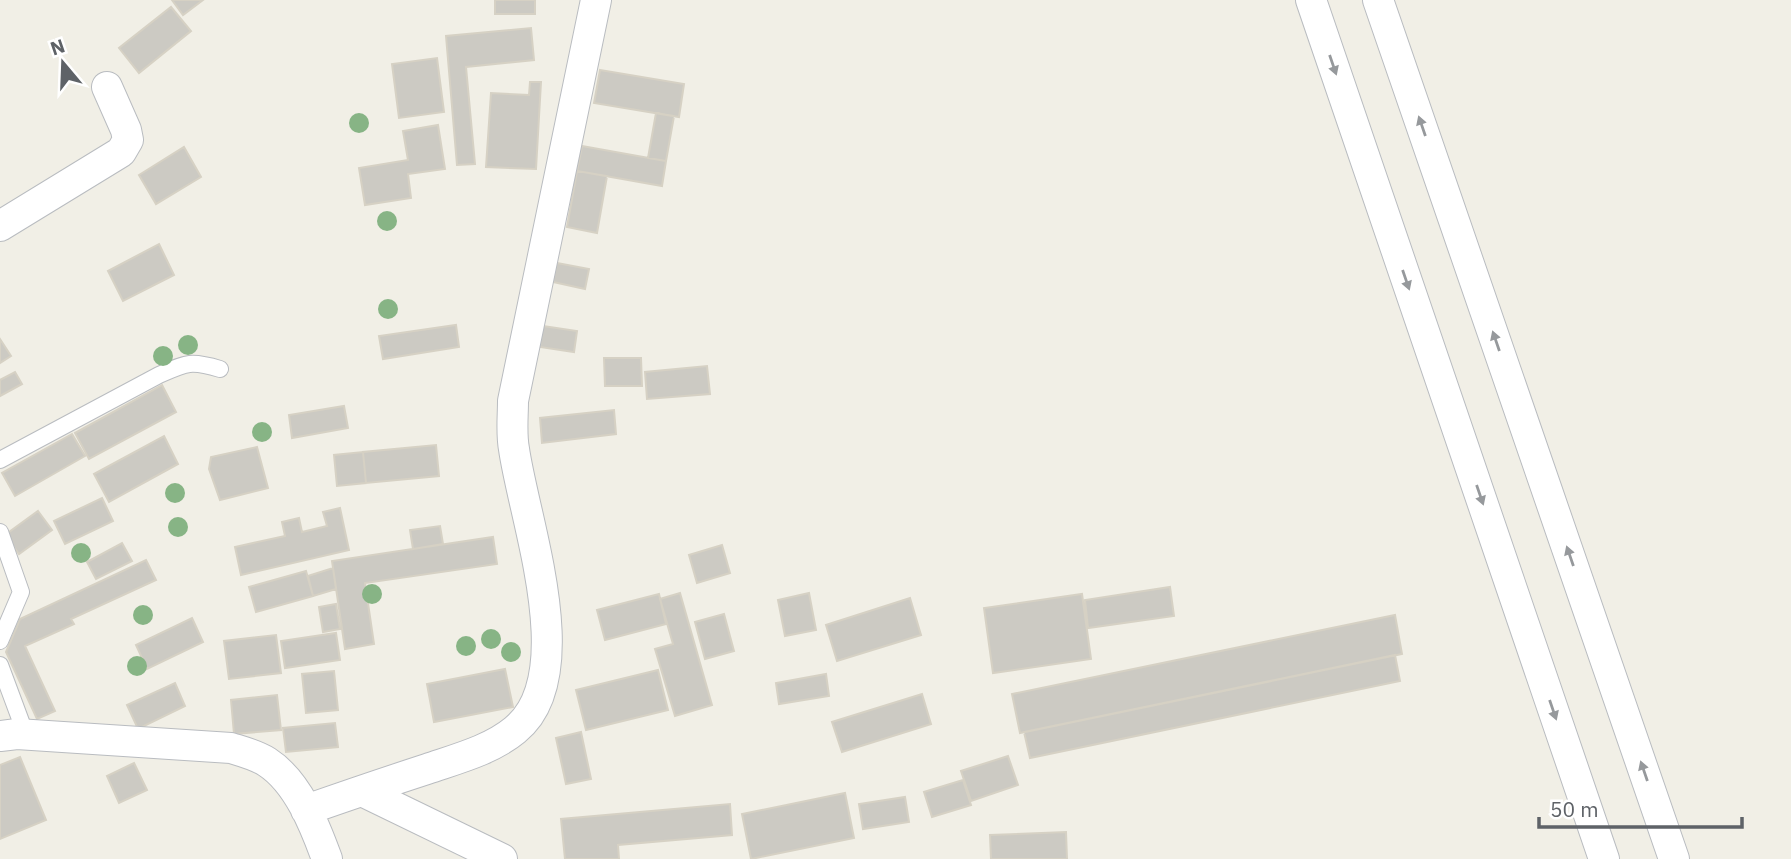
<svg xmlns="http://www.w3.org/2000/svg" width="1791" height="859" font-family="'IBM Plex Sans',sans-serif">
  <rect width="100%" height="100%" fill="#f1efe6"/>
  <!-- building -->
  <path fill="#cccac3" stroke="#d6d1c4" stroke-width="2" d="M172 0H203L183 15Z
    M495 0H535V14H495Z
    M171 7 191 31 139 73 119 48Z
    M531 28 534 60 466 67 475 164 457 165 446 36Z
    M437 58 444 112 399 118 392 64Z
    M600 70 684 84 679 117 594 103Z
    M530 82H541L536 169 486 167 491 93 529 95Z
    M656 113 674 116 666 161 648 158Z
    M438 125 445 169 408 174 411 198 365 205 359 168 408 160 403 131Z
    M582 146 666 161 662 186 577 171Z
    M184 147 201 177 156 204 139 175Z
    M577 171 607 176 597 233 567 227Z
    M159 244 174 275 123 301 108 271Z
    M557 263 589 269 585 289 553 282Z
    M456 325 459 347 383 359 379 336Z
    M543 326 577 331 574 352 540 347Z
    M0 339 11 356 0 363Z
    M604 358H641L642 386H605Z
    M707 366 710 394 647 399 645 372Z
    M15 372 22 384 0 396V380Z
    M162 385 176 412 89 459 75 433Z
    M344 406 348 428 292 438 289 415Z
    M614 410 616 434 542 443 540 418Z
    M72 434 85 456 15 496 2 473Z
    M164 436 178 464 109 502 94 474Z
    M436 445 439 476 366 483 363 452Z
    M257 447 268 488 220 500 209 469 211 457Z
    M363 452 366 483 337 486 334 455Z
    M102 498 113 521 65 544 54 521Z
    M340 508 349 550 241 575 235 547 285 536 282 522 299 518 302 532 327 526 323 512Z
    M38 511 52 530 19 554 5 535Z
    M440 526 443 544 413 549 410 530Z
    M493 537 497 564 365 583 374 644 345 649 332 561Z
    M122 543 132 561 96 579 87 562Z
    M722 545 730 573 697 583 689 555Z
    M146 560 156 580 71 619 74 624 25 646 55 711 37 719 6 652 20 619Z
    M333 568 336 589 313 596 308 576Z
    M306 571 313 596 256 612 249 587Z
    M1170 587 1174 616 1088 628 1085 600Z
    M680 593 712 705 675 716 655 649 673 644 660 599Z
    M809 593 816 630 785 636 778 600Z
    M659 594 666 624 605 640 597 610Z
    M1082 594 1091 659 993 673 984 608Z
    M910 598 921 635 837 661 826 625Z
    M336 604 340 629 323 632 319 607Z
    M724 614 734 651 705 659 695 622Z
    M1395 615 1402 654 1020 733 1012 694Z
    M192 618 203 642 147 669 136 645Z
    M336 633 340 660 285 668 281 641Z
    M276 635 281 673 229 679 224 641Z
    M1395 655 1400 681 1030 758 1024 732Z
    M505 669 513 707 434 722 427 684Z
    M658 670 668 710 586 730 576 690Z
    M334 671 338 710 306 713 302 674Z
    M826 674 829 696 779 704 776 683Z
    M175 683 185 706 138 729 127 705Z
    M922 694 931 724 842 752 832 722Z
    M277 695 281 730 234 734 231 700Z
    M335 723 338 747 286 752 283 728Z
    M581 732 591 779 566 784 556 738Z
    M1008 756 1018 785 971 801 961 771Z
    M20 757 46 820 0 839V765Z
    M134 763 147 790 119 803 107 776Z
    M963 780 971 805 932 817 924 792Z
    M845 793 854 838 751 859 742 814Z
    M905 797 909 822 863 829 859 804Z
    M730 804 732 835 618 845 619 859H565L561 819Z
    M1066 832 1067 859H991L990 835Z"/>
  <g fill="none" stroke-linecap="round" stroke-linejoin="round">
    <!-- lane casing -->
    <g stroke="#b9bcc0" stroke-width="18">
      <path id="lane" d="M0 460 159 375C186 363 190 360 220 369
        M0 532 21 592 0 641
        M0 665 26 735"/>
    </g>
    <!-- street casing -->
    <g stroke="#b9bcc0" stroke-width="32">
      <path id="street" d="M1311 0 1604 859
        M1378 0 1674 859
        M0 226 121 152 128 140 126 130 107 87
        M0 736 17 734 231 748C244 752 256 755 267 762 298 782 315 826 327 859
        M362 791 502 859
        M306 810C346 796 387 782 427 769 456 759 491 750 515 730 582 676 524 520 514 449 511 433 513 417 513 401L596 0"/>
    </g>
    <!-- lane -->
    <use href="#lane" stroke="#fff" stroke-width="16"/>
    <!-- street -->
    <use href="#street" stroke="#fff" stroke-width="30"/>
  </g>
  <!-- trees -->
  <g fill="#87b485">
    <circle cx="359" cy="123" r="10"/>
    <circle cx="387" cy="221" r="10"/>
    <circle cx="388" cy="309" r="10"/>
    <circle cx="188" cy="345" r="10"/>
    <circle cx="163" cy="356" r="10"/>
    <circle cx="262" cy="432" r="10"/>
    <circle cx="175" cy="493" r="10"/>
    <circle cx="178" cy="527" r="10"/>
    <circle cx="81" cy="553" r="10"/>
    <circle cx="372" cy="594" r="10"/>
    <circle cx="143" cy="615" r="10"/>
    <circle cx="491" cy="639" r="10"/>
    <circle cx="466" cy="646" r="10"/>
    <circle cx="511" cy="652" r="10"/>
    <circle cx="137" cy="666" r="10"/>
  </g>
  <!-- one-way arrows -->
  <defs><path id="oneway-solid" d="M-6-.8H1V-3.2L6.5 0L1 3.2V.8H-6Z" transform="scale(1.75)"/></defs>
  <g fill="#96999c">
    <use href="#oneway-solid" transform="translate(1333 65) rotate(71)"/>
    <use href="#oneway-solid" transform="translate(1422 126) rotate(-109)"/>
    <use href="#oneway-solid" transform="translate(1406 280) rotate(71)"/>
    <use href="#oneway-solid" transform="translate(1496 341) rotate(-109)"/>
    <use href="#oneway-solid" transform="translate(1480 495) rotate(71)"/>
    <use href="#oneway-solid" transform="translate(1570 556) rotate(-109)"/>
    <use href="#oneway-solid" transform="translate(1553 710) rotate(71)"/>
    <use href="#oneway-solid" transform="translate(1644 771) rotate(-109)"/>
  </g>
  <!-- north arrow -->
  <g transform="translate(63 63) rotate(341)" stroke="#ffffff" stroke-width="5" paint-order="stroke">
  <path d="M0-5L12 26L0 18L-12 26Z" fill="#5e6267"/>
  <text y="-10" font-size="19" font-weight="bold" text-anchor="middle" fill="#5e6267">N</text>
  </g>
  <!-- scale -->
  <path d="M1539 817v10h203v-10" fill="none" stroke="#5e6267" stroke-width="3.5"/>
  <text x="1550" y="817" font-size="21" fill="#5e6267" stroke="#ffffff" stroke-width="5" paint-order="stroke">50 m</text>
</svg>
